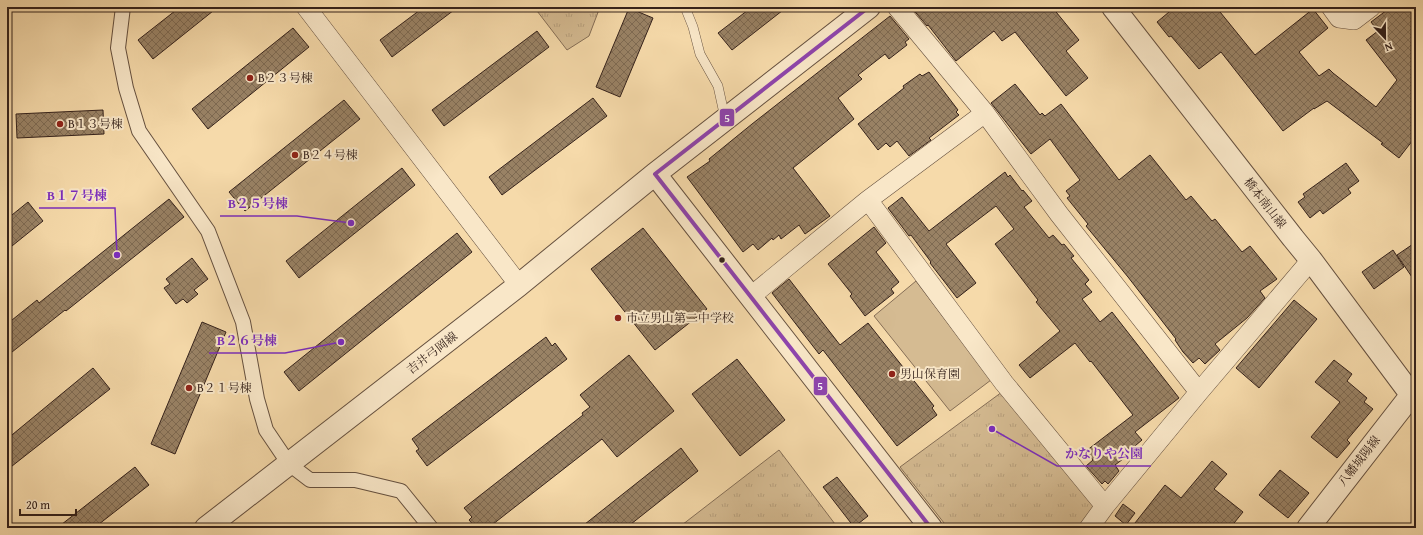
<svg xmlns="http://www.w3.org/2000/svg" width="1423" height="535" font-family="'Gentium Book Plus','Noto Serif JP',serif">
  <defs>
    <pattern id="grass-tufts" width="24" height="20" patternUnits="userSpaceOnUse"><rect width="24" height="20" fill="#d5bb92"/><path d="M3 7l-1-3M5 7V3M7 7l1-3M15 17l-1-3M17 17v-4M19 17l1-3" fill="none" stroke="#b7a07d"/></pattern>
    <pattern id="building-cross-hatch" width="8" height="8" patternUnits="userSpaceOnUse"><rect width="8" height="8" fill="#998265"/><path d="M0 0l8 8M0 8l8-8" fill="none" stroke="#7e6a52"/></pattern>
  </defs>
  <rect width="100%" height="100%" fill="#f6daaa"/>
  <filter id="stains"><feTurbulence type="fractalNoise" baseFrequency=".005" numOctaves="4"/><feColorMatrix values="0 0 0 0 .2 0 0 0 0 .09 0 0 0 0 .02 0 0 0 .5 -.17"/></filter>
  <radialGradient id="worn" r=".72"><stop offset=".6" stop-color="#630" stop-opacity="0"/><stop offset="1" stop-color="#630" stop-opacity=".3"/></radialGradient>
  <!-- grass -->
  <path fill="url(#grass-tufts)" stroke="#856e56" d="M534 7H600L589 36 567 50Z
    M1002 392 1096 505 1078 528H948L900 467Z
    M779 450 838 528H678Z"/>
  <!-- pitch -->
  <path fill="#d5bb92" stroke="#856e56" d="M916 281 991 380 950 411 874 316Z"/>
  <!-- building -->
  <path fill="url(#building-cross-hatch)" stroke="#35221b" d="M180 7H218L153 59 138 40Z
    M424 7H458L392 57 380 40Z
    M752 7H787L732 50 718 33Z
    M911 7H1052L1079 40 1066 51 1088 78 1066 96 1015 32 1002 41 994 31 956 61 928 25 927 26Z
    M1175 7H1216L1255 55 1313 9 1328 28 1299 52 1319 76 1329 69 1333 73 1376 107 1397 80 1366 40 1378 31 1371 22 1391 7H1416V136L1399 158 1381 144 1383 143 1327 101 1314 109V108L1283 131 1221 52 1199 69 1171 36 1169 37 1157 22Z
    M629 8 653 18 620 97 596 87Z
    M890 16 909 39 905 42 907 45 889 59 885 54 858 75 862 79 838 98 854 119 793 168 830 216 805 234 799 225 781 239 779 235 773 240 772 238 758 250 753 244 743 252 687 177 710 161 709 159 752 124Z
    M293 28 309 47 208 129 192 109Z
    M537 31 549 47 444 126 432 110Z
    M929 72 958 110 956 112 959 115 929 138 931 140 909 156 897 141 890 147 886 143 878 150 858 124 904 88 903 86 920 74 922 76Z
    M1015 84 1040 115 1042 113 1045 116 1061 104 1119 180 1150 155 1186 200 1191 196 1212 221 1215 219 1242 252 1250 246 1277 279 1260 291 1265 298 1247 318 1215 344 1220 350 1205 364 1199 358 1193 363 1183 352 1175 340 1176 339 1128 277 1086 226 1088 224 1067 198 1070 196 1066 191 1080 180 1050 139 1031 154 991 103Z
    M593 98 607 116 502 195 489 177Z
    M344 100 360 119 245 211 229 192Z
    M103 110 104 134 17 138 16 114Z
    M1346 163 1359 181 1348 189 1351 193 1323 214 1320 210 1310 218 1298 202 1305 197 1303 194Z
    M402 168 415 185 299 278 286 261Z
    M1005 172 1008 177 1010 175 1022 191 1023 190 1032 201 1024 207 1049 238 1053 235 1062 245 1064 244 1074 256 1071 258 1089 280 1085 284 1092 292 1082 299 1100 322 1112 312 1179 398 1135 432 1142 440 1129 451 1131 453 1115 465 1119 471 1108 484 1105 481 1102 484 1086 466 1093 460 1086 451 1133 415 1091 361 1090 362 1075 343 1030 378 1019 365 1060 331 1036 302 1038 300 995 244 1014 229 996 206 946 244 976 283 957 298 930 263 931 262 911 235 909 236 888 208 902 197 929 231Z
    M169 199 184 217 66 311 65 310 7 356V324L37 300 39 303Z
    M28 202 43 221 7 250V219Z
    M874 227 886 243 876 252 899 282 891 289 894 293 865 316 850 296 852 294 828 264Z
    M643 228 707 309 655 350 591 269Z
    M457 233 472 252 299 391 284 372Z
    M1416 242V283L1397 255Z
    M1393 250 1404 267 1374 289 1362 272Z
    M192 258 208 279 194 290 198 294 187 303 183 299 176 304 164 288 170 284 166 279Z
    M789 279 840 345 868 323 934 406 932 408 937 415 897 446 823 350 819 354 772 293Z
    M1294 300 1317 319 1259 388 1236 368Z
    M202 322 226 332 175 454 151 444Z
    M546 337 552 346 555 343 567 359 427 466 416 451 419 449 412 439Z
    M629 355 674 411 617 457 602 439 488 528H476L469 520 472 517 464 508 583 415 582 413 590 407 580 395Z
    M737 359 785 420 740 456 692 394Z
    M1334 360 1352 374 1347 381 1367 398 1364 402 1373 409 1347 440 1350 443 1337 458 1311 437 1340 402 1315 382Z
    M93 368 110 389 7 470V439Z
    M681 448 698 471 626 528H580Z
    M1212 461 1227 474 1214 489 1243 512 1230 528H1131L1165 485 1181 498Z
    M135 467 149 485 94 528H57Z
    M1280 470 1309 493 1288 518 1259 495Z
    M837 477 868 516 854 527 823 487Z
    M1123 504 1135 513 1126 525 1115 516Z"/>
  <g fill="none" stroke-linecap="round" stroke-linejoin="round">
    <!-- service casing -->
    <g stroke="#65503f" stroke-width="10">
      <path id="service" d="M685 7 693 27 700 54 718 86 725 118"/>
    </g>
    <!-- pedestrian casing -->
    <g stroke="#65503f" stroke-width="16">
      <path id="pedestrian" d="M123 7 118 48 126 88 139 131 208 231 243 322 257 399 266 430 289 464 310 480H355L401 491 431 528"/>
    </g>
    <!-- minor casing -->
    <g stroke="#65503f" stroke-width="20">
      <path id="minor" d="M306 7 519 285
        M897 7 985 113 1059 214 1199 392
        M1331 7 1339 18 1354 20 1371 7
        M868 200 1004 383 1105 506
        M750 297 868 200 985 113
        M1089 528 1105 506 1199 392 1311 260"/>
    </g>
    <!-- tertiary casing -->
    <g stroke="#65503f" stroke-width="24">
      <path id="tertiary" d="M1113 7 1293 238 1311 260 1416 401
        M655 174 931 528
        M206 528 519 285 655 174 869 7
        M1308 528 1416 389"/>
    </g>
    <!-- service -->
    <use href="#service" stroke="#f9e7c8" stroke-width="9"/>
    <!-- pedestrian -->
    <use href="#pedestrian" stroke="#f9e7c8" stroke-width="14"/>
    <!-- minor -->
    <use href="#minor" stroke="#f9e7c8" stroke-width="19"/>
    <!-- tertiary -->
    <use href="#tertiary" stroke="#f9e7c8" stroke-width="22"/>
    <!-- bus-1 casing -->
    <g stroke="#f9e7c8" stroke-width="7">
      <path id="bus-1" d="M869 7 655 174 931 528"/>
    </g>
    <!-- bus-1 -->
    <use href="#bus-1" stroke="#8e44ad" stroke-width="4"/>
  </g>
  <!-- markers -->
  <g fill="#8f2418" stroke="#f9e7c8" stroke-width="1.5">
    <circle cx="250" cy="78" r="4"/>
    <circle cx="60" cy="124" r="4"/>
    <circle cx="295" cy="155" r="4"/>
    <circle cx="618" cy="318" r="4"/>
    <circle cx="892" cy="374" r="4"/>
    <circle cx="189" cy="388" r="4"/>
  </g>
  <circle fill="#35221b" stroke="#f9e7c8" stroke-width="1.5" cx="722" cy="260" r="3.5"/>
  <g text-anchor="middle" stroke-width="4" stroke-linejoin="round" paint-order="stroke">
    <!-- poi labels -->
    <g font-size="12" fill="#35221b" stroke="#f9e7c8" text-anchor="start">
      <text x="258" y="82">B２３号棟</text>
      <text x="68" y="128">B１３号棟</text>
      <text x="303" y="159">B２４号棟</text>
      <text x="626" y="322">市立男山第二中学校</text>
      <text x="900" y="378">男山保育園</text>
      <text x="197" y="392">B２１号棟</text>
    </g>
    <!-- street labels -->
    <g font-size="12" fill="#35221b" stroke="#f9e7c8">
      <text transform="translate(1265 203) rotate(52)" y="4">橋本南山線</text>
      <text transform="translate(432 353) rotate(-38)" y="4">吉井弓岡線</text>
      <text transform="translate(1359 461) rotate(-52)" y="4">八幡城陽線</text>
    </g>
  </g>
  <!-- callouts -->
  <path fill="none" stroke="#7b2cbf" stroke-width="1.5" d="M117 255L115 208H39M351 223L297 216H220M341 342L285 353H209M992 429L1057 466H1151"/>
  <g fill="#7b2cbf" stroke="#f9e7c8" stroke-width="1.5">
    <circle cx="117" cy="255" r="4"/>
    <circle cx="351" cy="223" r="4"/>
    <circle cx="341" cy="342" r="4"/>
    <circle cx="992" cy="429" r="4"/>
  </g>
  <g font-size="13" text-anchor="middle" font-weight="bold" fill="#7b2cbf" stroke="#f9e7c8" stroke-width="4" stroke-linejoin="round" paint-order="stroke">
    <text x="77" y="200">B１７号棟</text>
    <text x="258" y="208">B２５号棟</text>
    <text x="247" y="345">B２６号棟</text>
    <text x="1104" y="458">かなりや公園</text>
  </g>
  <g stroke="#f9e7c8" stroke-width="1.5">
    <rect x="719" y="108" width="16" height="19" rx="4" fill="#8e44ad"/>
    <rect x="813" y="376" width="15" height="20" rx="4" fill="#8e44ad"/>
  </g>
  <g font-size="11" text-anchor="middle" font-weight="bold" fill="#fff">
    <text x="727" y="122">5</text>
    <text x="820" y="390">5</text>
  </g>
  <!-- margin -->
  <rect width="1423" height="535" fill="none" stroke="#f6daaa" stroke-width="24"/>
  <rect x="8" y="8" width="1407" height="519" fill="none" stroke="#35221b" stroke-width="2"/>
  <rect x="12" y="12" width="1399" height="511" fill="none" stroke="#35221b"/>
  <!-- north arrow -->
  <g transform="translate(1385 38) rotate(158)" stroke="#f9e7c8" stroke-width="3" paint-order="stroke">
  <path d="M0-3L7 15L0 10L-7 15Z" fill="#35221b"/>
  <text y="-6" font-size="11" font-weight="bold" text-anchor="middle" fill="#35221b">N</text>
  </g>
  <!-- scale -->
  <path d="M20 509v6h56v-6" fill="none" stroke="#35221b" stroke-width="2"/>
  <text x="26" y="509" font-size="12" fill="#35221b" stroke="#f9e7c8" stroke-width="3" paint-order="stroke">20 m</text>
  <rect width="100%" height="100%" filter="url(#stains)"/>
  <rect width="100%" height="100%" fill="url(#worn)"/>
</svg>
